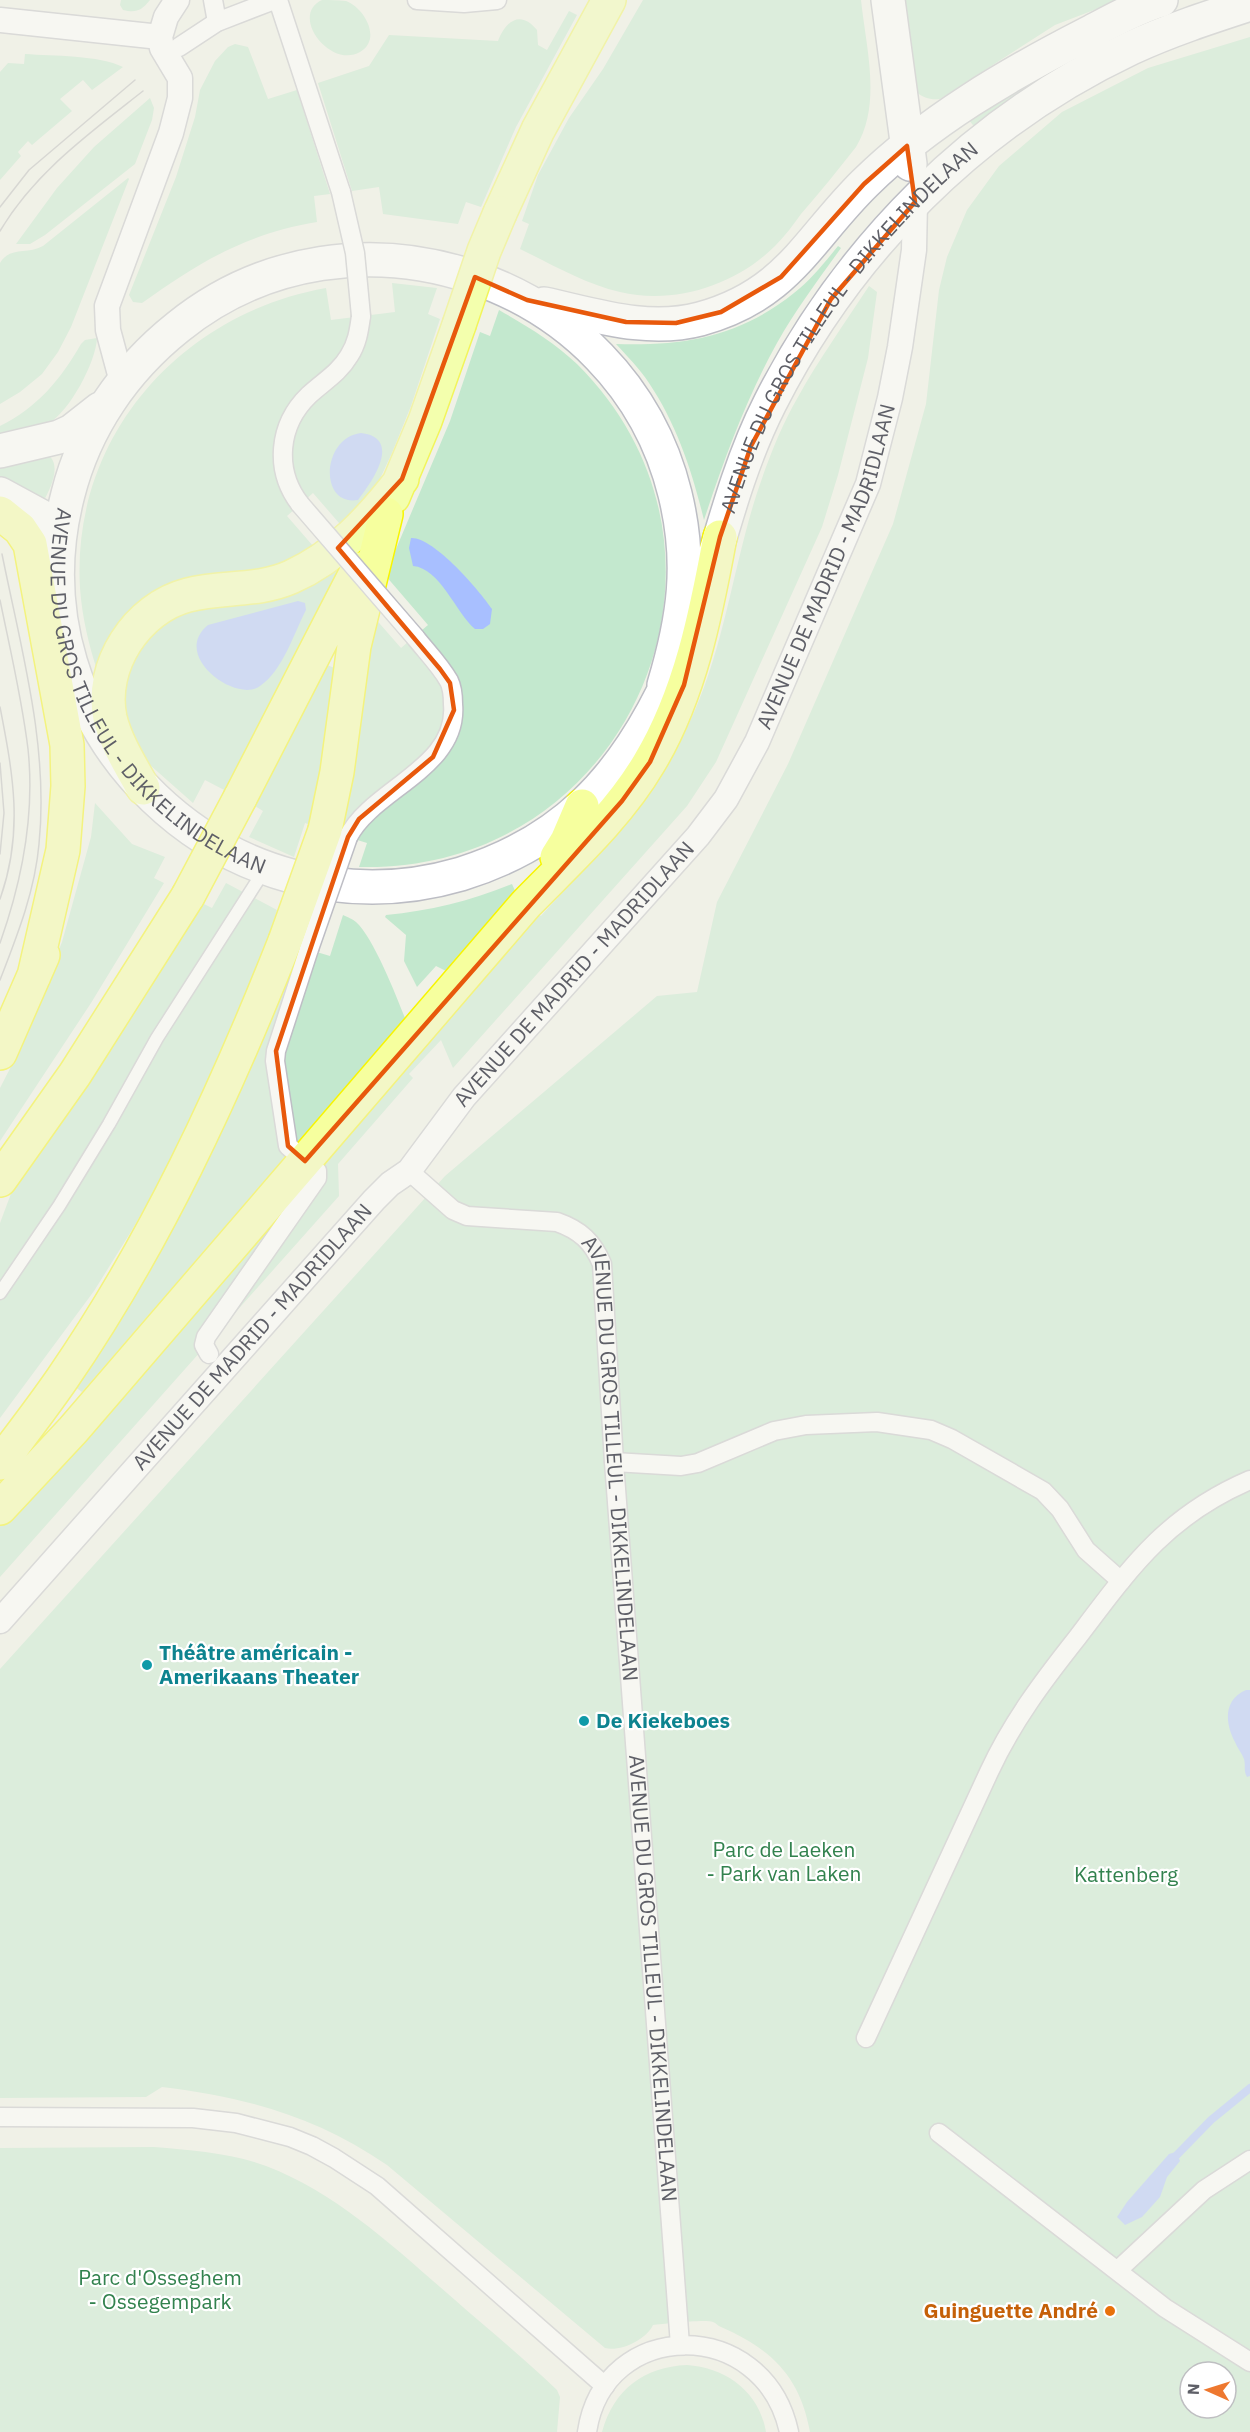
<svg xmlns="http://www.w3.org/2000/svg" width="1250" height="2432" font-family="'IBM Plex Sans',sans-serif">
  <rect width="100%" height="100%" fill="#f0f1e7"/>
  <!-- green -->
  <path fill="#c3e8ce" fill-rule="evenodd" d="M121 0H150C141 11 136 13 123 10L120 5Z
    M322 0C330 0 339 0 346 1 365 8 382 40 360 52 330 69 289 15 322 0Z
    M643 0H861C866 48 882 104 856 147 838 170 820 192 801 214 793 225 785 236 775 246 736 285 675 305 620 292 585 284 553 265 520 249L529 224 522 221 538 175 569 118 603 69Z
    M901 0H1120L1055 25 940 99C930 100 924 98 916 92Z
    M569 11 577 15 516 127 481 207 466 202 458 224 383 214 379 187 352 191 318 83 369 66 389 35 498 41C506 20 521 10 537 30L538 45 547 50Z
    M1159 18 1160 20 977 130 968 119 1089 45Z
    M1250 37V2432H810C800 2376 771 2349 721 2327 718 2326 716 2323 713 2322 705 2319 664 2324 653 2325 646 2340 620 2352 605 2348L387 2165C317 2117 246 2097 162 2087L146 2097 0 2098V1669L445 1176 657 996 697 992 717 902 788 764 893 524 926 404 939 290 947 257 967 210 999 166 1062 112 1148 68ZM1190 2372H1226V2408H1190Z
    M235 44 248 47 268 99 297 90 330 194 314 196 317 222C245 234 200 262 142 303L133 302 129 295 176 177 195 117 200 90 215 61 228 47Z
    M25 54C53 56 99 55 123 67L92 90 83 80 60 99 72 111 32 145 28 141 18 152 21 156 0 180V72L8 63 24 64Z
    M150 98 154 108 152 120 135 164 45 235 30 244H16L57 188 94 147Z
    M128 178 129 179 71 327 58 352 42 374 20 392 0 404V263C10 246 26 255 43 246Z
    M838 246 841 248C819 279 796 309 777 343 746 399 724 459 704 520 692 471 677 425 649 383 640 369 627 356 616 344 684 346 739 337 794 293 811 280 825 262 838 246Z
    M392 283 437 288 428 314 440 319 411 406 392 453 378 483 346 531 313 493 287 516 320 554 311 559 158 591C123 608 113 640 98 673 89 646 82 617 80 588 71 437 180 314 326 288L331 320 395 312Z
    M869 286 877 292 868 358 838 475 822 527 716 762 687 806 453 1068 441 1040 409 1074 413 1078 338 1164 339 1196 0 1577V1520L536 913 541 916C598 853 661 790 695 710 725 641 734 564 757 493 768 460 781 426 798 397 819 359 845 323 869 286Z
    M499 310C527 326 554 342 577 364 769 555 628 874 359 867L367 843 338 834 373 616 401 648 428 625 385 575 450 421 480 332 490 336Z
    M97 338C96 362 70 411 48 424 35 433 15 436 0 441V426C37 408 61 379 81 344L85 340Z
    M49 456C61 465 51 488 44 500L0 485V465Z
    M336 566 338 574 228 792 205 780 193 803 150 765 130 740 123 720 124 670 158 619Z
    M327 665 337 669 319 828 305 823 294 857 249 837 263 811 255 806 292 725Z
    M95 803 132 844 165 857 154 878 164 883 91 1003 0 1141V1088L17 1055 62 942 91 837Z
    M226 883 277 910 269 936 277 939 168 1167 132 1230 94 1291 0 1418V1223L12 1191 109 1049 200 902 212 908Z
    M512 884 516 893 446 971 436 966 417 987 404 961 406 935 385 917 386 915C430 911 471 901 512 884Z
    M343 915C347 917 353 919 356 922 373 937 396 995 405 1018L82 1392 70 1383 237 1094 268 1028 300 947 330 956Z
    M154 2147C191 2150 231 2153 266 2166 339 2194 397 2250 455 2300 489 2330 525 2359 557 2390L560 2397 557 2432H0V2148Z
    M687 2365C726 2368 759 2391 766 2432H602C614 2389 644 2367 687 2365Z"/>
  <!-- water -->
  <path fill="#a8bfff" d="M361 433C403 438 372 482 358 500 319 507 321 438 361 433Z
    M411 538C434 537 480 591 492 609L490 624 483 629H475C456 613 440 568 413 566L409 548Z
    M298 601 305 603 306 610C293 635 283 670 260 686 237 704 170 656 208 625Z
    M1246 1690H1250V1776L1247 1777C1243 1770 1246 1766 1244 1759 1242 1753 1237 1748 1235 1742 1225 1723 1223 1700 1246 1690Z
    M1176 2152 1180 2161 1167 2177 1160 2197 1142 2217 1125 2225 1117 2217 1127 2202 1169 2154Z"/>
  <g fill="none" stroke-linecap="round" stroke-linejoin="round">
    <!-- stream -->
    <path stroke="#a8bfff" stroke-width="8" d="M1170 2162 1211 2120 1250 2088"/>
    <!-- service casing -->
    <g stroke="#bebec5" stroke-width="15">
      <path id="service" d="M0 1293 59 1206 109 1124 157 1038 265 869"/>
    </g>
    <!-- pedestrian casing -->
    <g stroke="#bebec5" stroke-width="21">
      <g id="pedestrian">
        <path d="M213 0 217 22"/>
        <path d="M278 0 341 192"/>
        <path d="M417 0 464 3 497 0"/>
        <path d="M179 47 217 22 274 0"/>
        <path d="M300 504C274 470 278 425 309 395 323 382 339 373 349 356 357 344 359 331 361 316"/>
        <path d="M348 837C372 789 459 768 453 704 453 696 452 687 449 681 440 665 426 651 415 637"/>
        <path id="s1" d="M409 1171 453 1210 467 1216 557 1222C580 1230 593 1242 602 1264L614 1462 680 2345"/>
        <path d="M209 1354 204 1345 206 1337 317 1178V1171L288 1146 275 1061 276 1051 309 949"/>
        <path d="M614 1462 681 1466 698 1463 774 1431 806 1425 877 1422 931 1430 952 1439 1043 1491 1060 1509 1086 1550 1121 1581"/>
        <path d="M866 2038 989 1772C1012 1722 1043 1681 1077 1638 1130 1568 1166 1516 1250 1480"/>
        <path d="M0 2117 193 2118 236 2123 290 2137 312 2146 334 2158 377 2186 605 2386"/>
        <path d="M939 2133 1165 2308 1250 2362"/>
        <path d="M1118 2270 1204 2190 1250 2160"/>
        <path d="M587 2432C604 2317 764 2316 789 2432"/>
      </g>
    </g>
    <!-- minor casing -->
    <g stroke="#bebec5" stroke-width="27">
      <g id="minor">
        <path d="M0 20 160 37"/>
        <path d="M122 382 108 330 107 306 171 133 180 98V78L162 48 160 37 166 17 177 0"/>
        <path id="s2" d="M0 1621 374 1200 390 1184 409 1171 464 1097 698 836 726 799 757 742 868 484 890 398 900 347 914 250 915 202"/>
      </g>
    </g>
    <!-- secondary casing -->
    <g stroke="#bcbdc4" stroke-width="36">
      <g id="secondary">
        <path d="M888 0 910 164"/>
        <path d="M544 304C595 315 647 333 700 319 788 295 807 240 865 183 928 121 1009 74 1087 34 1110 22 1136 7 1161 0"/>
        <path d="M0 451 59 437 72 431 100 409"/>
        <path d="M0 494 46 519 60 531"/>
        <path id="s3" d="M712 565C728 510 744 454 770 403 848 249 974 122 1131 48 1170 30 1210 17 1250 4"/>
        <path id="s4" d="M664 685C684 618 692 563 675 494 622 277 351 187 178 327 124 370 85 427 68 494 6 730 229 942 461 874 506 860 550 836 584 804 633 758 666 693 690 631"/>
      </g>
    </g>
    <!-- primary casing -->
    <g stroke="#f2f55b" stroke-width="36">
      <path id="primary" d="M500 213 538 130 609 0
        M393 497 425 421 459 325
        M143 788C131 766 116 743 110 718 99 666 137 608 188 595 222 586 257 592 291 577 338 556 371 519 402 479"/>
    </g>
    <!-- trunk casing -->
    <g stroke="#f7f500" stroke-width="36">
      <path id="trunk" d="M0 513 20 529 30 544 67 745 68 786 63 850 34 976
        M240 798 358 569
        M325 830 337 772 354 646 386 514
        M557 857 567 841 582 806
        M0 1053 43 955
        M0 1180 75 1074 188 896
        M0 1463C21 1435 42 1408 62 1379 155 1244 225 1093 285 941
        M0 1508 73 1430 526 904C569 860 618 816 649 763 690 695 706 613 720 537"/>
    </g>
    <!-- service -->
    <use href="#service" stroke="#fff" stroke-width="12"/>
    <!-- pedestrian -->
    <use href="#pedestrian" stroke="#fff" stroke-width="18"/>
    <!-- minor -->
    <use href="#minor" stroke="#fff" stroke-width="24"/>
    <!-- secondary -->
    <use href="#secondary" stroke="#fff" stroke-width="33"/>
    <!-- primary -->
    <use href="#primary" stroke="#f3ffad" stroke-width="33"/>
    <!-- trunk -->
    <use href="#trunk" stroke="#f6ff9e" stroke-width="33"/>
    <!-- tram -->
    <path stroke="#b9b9ba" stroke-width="1.5" d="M0 207 29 170 135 80
      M0 231C35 172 91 132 143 91
      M0 600C10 649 22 699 28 749 35 815 22 881 0 943
      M0 707C13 774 24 832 0 899
      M0 763 4 813 0 854
      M0 980C17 936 35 891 39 844 49 746 21 649 2 554"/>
    <!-- pedestrian-bridge casing -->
    <g stroke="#bebec5" stroke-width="21" stroke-linecap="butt">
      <path id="pedestrian-bridge" d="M341 192 355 253 361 316
        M300 504 415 637
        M309 949 348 837"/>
    </g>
    <!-- primary-bridge casing -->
    <g stroke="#f2f55b" stroke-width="36" stroke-linecap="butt">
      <path id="primary-bridge" d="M459 325 484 251 500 213"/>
    </g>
    <!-- trunk-bridge casing -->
    <g stroke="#f7f500" stroke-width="36" stroke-linecap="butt">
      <path id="trunk-bridge" d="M188 896 240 798
        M285 941 325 830"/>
    </g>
    <!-- pedestrian-bridge -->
    <use href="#pedestrian-bridge" stroke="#fff" stroke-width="18"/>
    <!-- primary-bridge -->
    <use href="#primary-bridge" stroke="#f3ffad" stroke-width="33"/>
    <!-- trunk-bridge -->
    <use href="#trunk-bridge" stroke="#f6ff9e" stroke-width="33"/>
  </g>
  <!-- marked area -->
  <path d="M0 0H1250V2432H0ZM907 146 915 202 831 299 751 446 720 537 684 685 650 762 622 801 305 1161 288 1146 276 1051 348 837 359 819 433 757 454 710 450 683 440 669 338 548 402 479 475 277 527 300 626 322 676 323 721 312 781 277 864 184Z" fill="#f0f1e7" fill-opacity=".55" fill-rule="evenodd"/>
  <path fill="none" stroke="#e8590c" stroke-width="4.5" stroke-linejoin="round" d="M907 146 915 202 831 299 751 446 720 537 684 685 650 762 622 801 305 1161 288 1146 276 1051 348 837 359 819 433 757 454 710 450 683 440 669 338 548 402 479 475 277 527 300 626 322 676 323 721 312 781 277 864 184Z"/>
  <!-- markers -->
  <g fill="#0f9aa8" stroke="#fff" stroke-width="2">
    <circle cx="147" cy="1665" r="6"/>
    <circle cx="584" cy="1721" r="6"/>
  </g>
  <circle fill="#e8710a" stroke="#fff" stroke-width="2" cx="1110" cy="2311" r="6"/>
  <g text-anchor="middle" stroke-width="4.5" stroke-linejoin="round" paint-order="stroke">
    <!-- street labels -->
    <g font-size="21" fill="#5e5f67" stroke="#fff">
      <text dy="7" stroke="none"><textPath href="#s3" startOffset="279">AVENUE DU GROS TILLEUL - DIKKELINDELAAN</textPath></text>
      <text dy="7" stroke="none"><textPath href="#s2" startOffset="1352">AVENUE DE MADRID - MADRIDLAAN</textPath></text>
      <text dy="7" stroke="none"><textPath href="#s4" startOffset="1258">AVENUE DU GROS TILLEUL - DIKKELINDELAAN</textPath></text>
      <text dy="7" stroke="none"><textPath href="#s2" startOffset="866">AVENUE DE MADRID - MADRIDLAAN</textPath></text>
      <text dy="7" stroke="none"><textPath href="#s2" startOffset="380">AVENUE DE MADRID - MADRIDLAAN</textPath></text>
      <text dy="7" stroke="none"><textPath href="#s1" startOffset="422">AVENUE DU GROS TILLEUL - DIKKELINDELAAN</textPath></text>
      <text dy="7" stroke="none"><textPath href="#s1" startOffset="944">AVENUE DU GROS TILLEUL - DIKKELINDELAAN</textPath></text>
    </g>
    <!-- culture labels -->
    <g font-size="21" font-weight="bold" fill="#0d838f" stroke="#fff" text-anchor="start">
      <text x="159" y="1660">Théâtre américain -<tspan x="159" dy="24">Amerikaans Theater</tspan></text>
      <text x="596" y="1728">De Kiekeboes</text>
    </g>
    <!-- park labels -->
    <g font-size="21" fill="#32824e" stroke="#fff">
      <text x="784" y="1857">Parc de Laeken<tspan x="784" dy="24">- Park van Laken</tspan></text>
      <text x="1126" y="1882">Kattenberg</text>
      <text x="160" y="2285">Parc d'Osseghem<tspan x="160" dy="24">- Ossegempark</tspan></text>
    </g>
    <!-- food labels -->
    <g font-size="21" font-weight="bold" fill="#c56008" stroke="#fff" text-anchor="end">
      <text x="1098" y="2318">Guinguette André</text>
    </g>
  </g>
  <!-- north arrow -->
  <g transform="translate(1208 2390) rotate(273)"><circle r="28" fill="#ffffff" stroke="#bfbfc2" stroke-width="1.5"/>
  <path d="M0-4.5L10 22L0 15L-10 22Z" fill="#ee782f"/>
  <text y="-9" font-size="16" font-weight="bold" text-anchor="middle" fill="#5e5f67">N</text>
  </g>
</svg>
